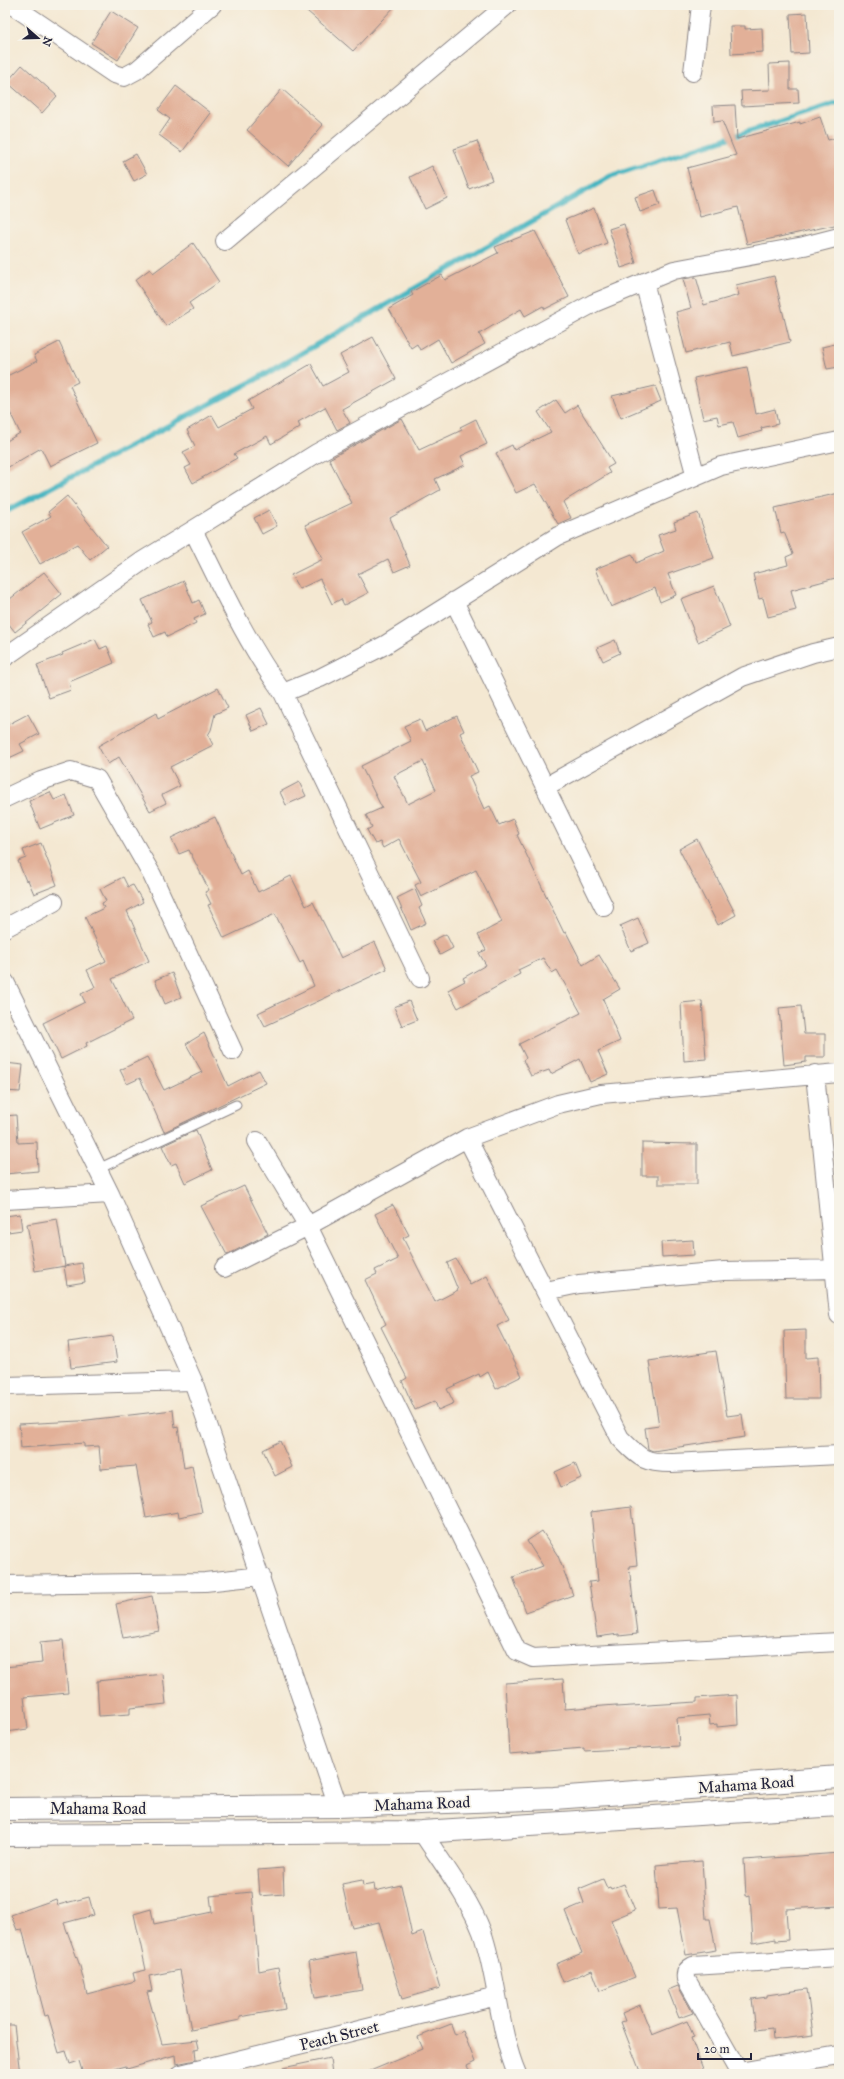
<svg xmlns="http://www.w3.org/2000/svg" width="844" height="2079" font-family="'IM FELL Great Primer',serif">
  <rect width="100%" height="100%" fill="#f7f3e8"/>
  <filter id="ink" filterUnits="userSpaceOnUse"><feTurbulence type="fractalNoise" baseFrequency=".025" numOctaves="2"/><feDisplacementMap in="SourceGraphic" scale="8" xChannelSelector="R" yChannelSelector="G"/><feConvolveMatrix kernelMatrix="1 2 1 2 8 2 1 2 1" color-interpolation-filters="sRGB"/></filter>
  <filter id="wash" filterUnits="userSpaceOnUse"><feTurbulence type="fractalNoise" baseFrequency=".012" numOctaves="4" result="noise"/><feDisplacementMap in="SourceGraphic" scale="16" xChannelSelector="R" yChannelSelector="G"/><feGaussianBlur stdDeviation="0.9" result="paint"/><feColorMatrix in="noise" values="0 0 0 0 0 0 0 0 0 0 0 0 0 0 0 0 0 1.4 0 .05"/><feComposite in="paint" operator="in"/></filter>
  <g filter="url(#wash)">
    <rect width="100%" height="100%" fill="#f4e8d2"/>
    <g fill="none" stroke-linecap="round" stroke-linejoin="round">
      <!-- stream -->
      <path stroke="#47b5c1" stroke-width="5.5" d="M5 512 255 380 611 176 839 102"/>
    </g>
    <g id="blocks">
      <!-- building -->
      <path fill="#e2b098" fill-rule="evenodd" d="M300 5H396L353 51Z
        M111 11 138 28 118 60 91 43Z
        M807 13 809 53 792 54 790 14Z
        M730 26H745V29L762 28 763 52 731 54Z
        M790 63V89H798L799 103 742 106 741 91 770 90 769 64Z
        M22 65 57 96 42 113 7 82Z
        M176 86 211 113 182 152 159 135 170 119 158 110Z
        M282 89 323 125 288 166 247 130Z
        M735 105 737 139 800 122V124L820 117 828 140 836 138 839 153V224L747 244 738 207 700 217 687 168 736 155 722 121 714 122 713 106Z
        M477 141 492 180 469 189 454 149Z
        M136 154 147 174 134 181 123 161Z
        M432 166 447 198 425 209 410 177Z
        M655 190 660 205 640 212 635 197Z
        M594 208 607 243 578 254 565 220Z
        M624 224 636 263 621 268 609 229Z
        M535 231 569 297 545 309 543 306 525 316 521 309 479 334 485 344 451 363 438 339 420 350 417 344 411 348 389 309 413 295 411 292 442 275 445 280 498 253 495 247Z
        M193 243 219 282 189 303 193 309 166 326 135 280 150 269 153 273Z
        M774 276 790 342 733 356 730 342 686 353 676 312 691 308 683 279 696 277 704 305 739 295 736 285Z
        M373 337 396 379 342 409 350 423 337 430 325 407 298 422 300 427 271 444 267 436 234 454 237 458 193 483 185 468 191 465 183 452 195 446 187 430 212 415 219 427 252 409 248 401 311 364 323 386 349 372 340 355Z
        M59 342 78 382 70 386 97 443 50 466 41 448 5 469V442L20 433 5 402V377L37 361 34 355Z
        M839 343V367L827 369 822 347Z
        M747 367 756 414 775 409 778 424 761 428 762 431 738 438 733 422 719 425 717 416 703 419 694 378Z
        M655 386 661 401 621 418 612 396Z
        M556 400 565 413 577 405 614 464 607 468 610 473 563 502 571 518 558 524 535 484 516 493 496 453 512 445 514 450 551 432 538 412Z
        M402 419 419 450 462 430 460 427 476 419 487 444 461 456 465 465 435 479 440 490 390 518 410 565 394 572 388 559 358 574 368 593 344 605 341 599 332 604 320 579 299 589 291 575 323 559 305 525 352 503 329 459Z
        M839 493V577L791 590 796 610 768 617 763 598 759 599 753 574 788 565 786 557 793 554 784 532 781 533 775 508Z
        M67 496 107 546 90 560 77 544 40 564 22 532 51 516 48 512Z
        M269 510 277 526 262 534 254 518Z
        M698 513 714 558 668 574 676 595 660 602 655 588 611 607 595 569 632 554 636 563 664 551 658 535 676 529 674 522Z
        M44 572 62 594 15 632 5 619V603Z
        M184 581 193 603 199 600 205 614 194 619 196 623 167 637 165 632 154 637 148 624 152 622 142 600Z
        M714 586 730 627 698 642 681 599Z
        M95 639 100 649 107 646 114 663 69 682 71 690 49 698 37 665 63 655 62 653Z
        M615 640 620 653 603 661 597 648Z
        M218 688 228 708 215 714 211 730 208 735 213 745 170 767 180 786 162 795 166 803 150 811 119 757 108 764 98 746 156 713 158 719Z
        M261 708 269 724 253 731 246 715Z
        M28 714 39 734 20 744 24 751 5 760V716L9 724Z
        M457 716 464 731 460 733 478 772 469 776 484 809 490 806 499 825 513 819 519 834 517 835 564 933 566 932 583 965 599 955 620 989 603 999 620 1041 598 1051 608 1074 590 1082 580 1059 551 1074 549 1070 531 1076 523 1060 526 1058 519 1044 581 1013 557 970 552 973 543 958 518 970 520 974 458 1008 448 990 465 981 463 978 486 965 479 953 486 950 478 935 502 922 476 870 421 897 415 885 421 882 399 839 383 848 380 842 375 844 367 830 372 827 366 815 382 808 361 766 411 741 404 726 420 719 425 731ZM423 761 436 790 408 804 394 776Z
        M299 782 306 796 286 805 280 792Z
        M50 792 54 800 66 795 74 815 40 829 29 801Z
        M215 817 241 875 248 871 258 892 291 876 306 906 313 902 341 958 375 942 387 969 265 1026 258 1013 314 986 303 961 300 963 275 914 224 938 208 905 211 904 205 892 209 890 189 850 179 854 171 838Z
        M697 839 736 915 718 925 679 849Z
        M41 843 57 885 34 894 28 880 26 881 18 861 26 858 23 850Z
        M123 877 128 887 133 885 143 902 127 911 149 961 112 979 132 1020 86 1043 87 1046 61 1059 43 1023 85 1002 81 994 95 987 87 970 106 961 85 917 104 908 102 903 106 901 100 889Z
        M415 889 422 906 419 908 426 923 411 930 397 898Z
        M638 918 649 943 631 951 620 926Z
        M446 934 453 948 440 955 432 941Z
        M172 973 181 997 165 1004 155 980Z
        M409 1001 417 1020 402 1026 394 1007Z
        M702 1001 706 1059 684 1061 681 1003Z
        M801 1006 804 1034H825V1057H806V1062L784 1065 779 1008Z
        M204 1033 228 1086 259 1070 266 1083 164 1132 140 1078 127 1084 120 1070 147 1057 164 1090 202 1072 186 1044Z
        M5 1063 23 1065 20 1092 5 1091Z
        M16 1115 18 1143 37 1142 38 1171 5 1174V1116Z
        M196 1130 212 1170 185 1183 176 1163 171 1165 162 1146Z
        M642 1143 697 1144V1184H658V1176H642Z
        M244 1186 268 1234 227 1255 201 1206Z
        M393 1205 409 1235 403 1238 435 1302 458 1290 447 1263 456 1259 470 1285 487 1276 509 1320 497 1326 522 1376 496 1389 488 1372 480 1377 479 1374 447 1389 454 1403 438 1410 435 1401 415 1410 402 1381 407 1378 381 1327 386 1324 365 1280 377 1274 375 1270 398 1259 375 1214Z
        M20 1214 22 1230 8 1232 5 1216Z
        M57 1219 65 1266 35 1271 27 1224Z
        M693 1240 694 1255 662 1257 661 1242Z
        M82 1263 85 1282 67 1285 64 1266Z
        M806 1330V1358L818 1357 819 1399H786L784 1331Z
        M113 1336 117 1362 71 1368 68 1342Z
        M716 1351 727 1416 742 1414 745 1437 653 1451 648 1449 645 1428 659 1426 649 1361Z
        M173 1410 175 1428 178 1427 184 1468 192 1466 202 1512 179 1517 178 1512 146 1518 136 1466 101 1469 99 1446 84 1447V1443L21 1448 19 1424 79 1421Z
        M280 1441 292 1467 275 1476 263 1450Z
        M575 1463 581 1478 561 1487 555 1472Z
        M631 1507 637 1565 629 1566 637 1634 619 1636V1634L597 1637 589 1582 598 1581 591 1512Z
        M542 1531 558 1556 573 1595 526 1612 513 1577 543 1566 527 1541Z
        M152 1596 159 1631 123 1638 116 1604Z
        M63 1640 68 1693 24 1697 28 1729 5 1732V1667L42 1663 40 1642Z
        M163 1674 166 1704 130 1708V1714L99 1716 97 1681Z
        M563 1679 565 1709 616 1705V1707L697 1702V1698L737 1695 738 1725 717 1727V1724L710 1725 709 1715 677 1718 679 1746 584 1751V1748L509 1754 505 1683Z
        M839 1853V1906L786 1909 788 1940 775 1941V1939L753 1943 750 1895 746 1896 744 1860Z
        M702 1861 706 1919H710L716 1950 686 1955 677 1908 659 1909 656 1865Z
        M283 1868 284 1894 260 1896 258 1870Z
        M603 1879 607 1888 610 1887 611 1889 624 1884 635 1910 611 1920 635 1977 600 1991 592 1970 563 1982 556 1964 582 1953 565 1911 584 1903 579 1889Z
        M362 1880 363 1886 374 1884 375 1891 401 1885 412 1936 423 1932 440 1988 402 1999 379 1922 352 1928 342 1884Z
        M252 1892 259 1971 278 1967 285 2009 240 2017V2020L191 2030 180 1970 149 1976 152 1991 147 1992 162 2044 197 2040 199 2048 195 2049 196 2060 176 2064 175 2055 127 2069 126 2066 96 2074H83L79 2061 70 2064 66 2051 59 2053 48 2015 45 2016 22 1929 17 1930 11 1915 56 1899 58 1905 89 1897 94 1915 64 1923 80 1966 87 1994 135 1981 133 1973 146 1970 134 1914 151 1909 154 1924 212 1912 210 1896Z
        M356 1952 362 1990 315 1998 309 1961Z
        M678 1986 693 2013 679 2018 668 1990Z
        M807 1989 813 2035 773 2040 772 2028 756 2030 752 1999 767 1997V1995Z
        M640 2005 652 2035 687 2021 694 2037 691 2038 705 2074H641L621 2022 625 2021 622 2013Z
        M451 2024 455 2035 463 2031 475 2062 467 2066 471 2074H363L423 2049 418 2037Z
        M5 2025H14L20 2074H5Z
        M330 2058 332 2074H284L283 2068Z"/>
    </g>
  </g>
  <g filter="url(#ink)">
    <use href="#blocks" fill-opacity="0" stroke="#8b8586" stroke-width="1"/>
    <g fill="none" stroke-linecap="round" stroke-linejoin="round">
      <!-- service casing -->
      <g stroke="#8b8586" stroke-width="11">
        <path id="service" d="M98 1169 236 1105"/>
      </g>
      <!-- minor casing -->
      <g stroke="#8b8586" stroke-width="20">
        <path id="minor" d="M12 5 114 74 124 77 137 70 212 5
          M693 72 701 5
          M225 241 507 5
          M644 282 696 477
          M193 530 317 453 594 303 674 270 804 246 839 237
          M454 601 604 907
          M5 657 144 560 193 530C221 586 246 642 283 693L320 678 385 645 558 536 721 466 839 441
          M283 693 420 978
          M545 787 742 677 813 653 839 647
          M5 798 41 781 71 771 97 779 152 875 233 1051
          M5 928 54 902
          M5 982 110 1194 193 1381 338 1806
          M815 1074 839 1315
          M467 1138 620 1438C640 1458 643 1463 672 1463L839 1455
          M257 1141 308 1226 517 1651 533 1658 839 1642
          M5 1200 110 1194
          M224 1268 308 1226 467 1138 558 1104 601 1094 839 1073
          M546 1291 579 1284 724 1271 839 1269
          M5 1386 193 1381
          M5 1585 205 1582 261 1576
          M422 1832C442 1863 469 1898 482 1932 498 1978 498 2029 517 2074
          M739 2072 839 2055
          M181 2074 497 1996
          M740 2074 686 1979C685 1973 687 1969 693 1966L839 1957"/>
      </g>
      <!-- tertiary casing -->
      <g stroke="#8b8586" stroke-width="24">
        <path id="tertiary" d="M5 1809 338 1806 554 1798 839 1777
          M5 1835 422 1832 839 1805"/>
      </g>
      <!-- service -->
      <use href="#service" stroke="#fff" stroke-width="9"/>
      <!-- minor -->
      <use href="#minor" stroke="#fff" stroke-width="18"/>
      <!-- tertiary -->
      <use href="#tertiary" stroke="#fff" stroke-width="22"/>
    </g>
  </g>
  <g text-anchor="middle" stroke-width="3.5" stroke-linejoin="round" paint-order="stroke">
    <!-- street labels -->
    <g font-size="16" fill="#22223b" stroke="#f7f3e8">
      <text transform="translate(746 1784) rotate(-4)" y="6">Mahama Road</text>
      <text transform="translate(422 1803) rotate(-2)" y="6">Mahama Road</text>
      <text x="98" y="1814">Mahama Road</text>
      <text transform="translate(339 2035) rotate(-14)" y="6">Peach Street</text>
    </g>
  </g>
  <!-- margin -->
  <rect width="844" height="2079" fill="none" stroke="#f7f3e8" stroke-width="20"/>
  <!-- north arrow -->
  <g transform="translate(38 38) rotate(110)" stroke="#f7f3e8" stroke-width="3" paint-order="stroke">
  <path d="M0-3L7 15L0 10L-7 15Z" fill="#22223b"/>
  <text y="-6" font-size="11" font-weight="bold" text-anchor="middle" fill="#22223b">N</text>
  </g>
  <!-- scale -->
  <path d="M698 2053v6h53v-6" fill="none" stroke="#22223b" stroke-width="2"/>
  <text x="704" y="2053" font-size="12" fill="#22223b" stroke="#f7f3e8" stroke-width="3" paint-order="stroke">20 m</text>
</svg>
